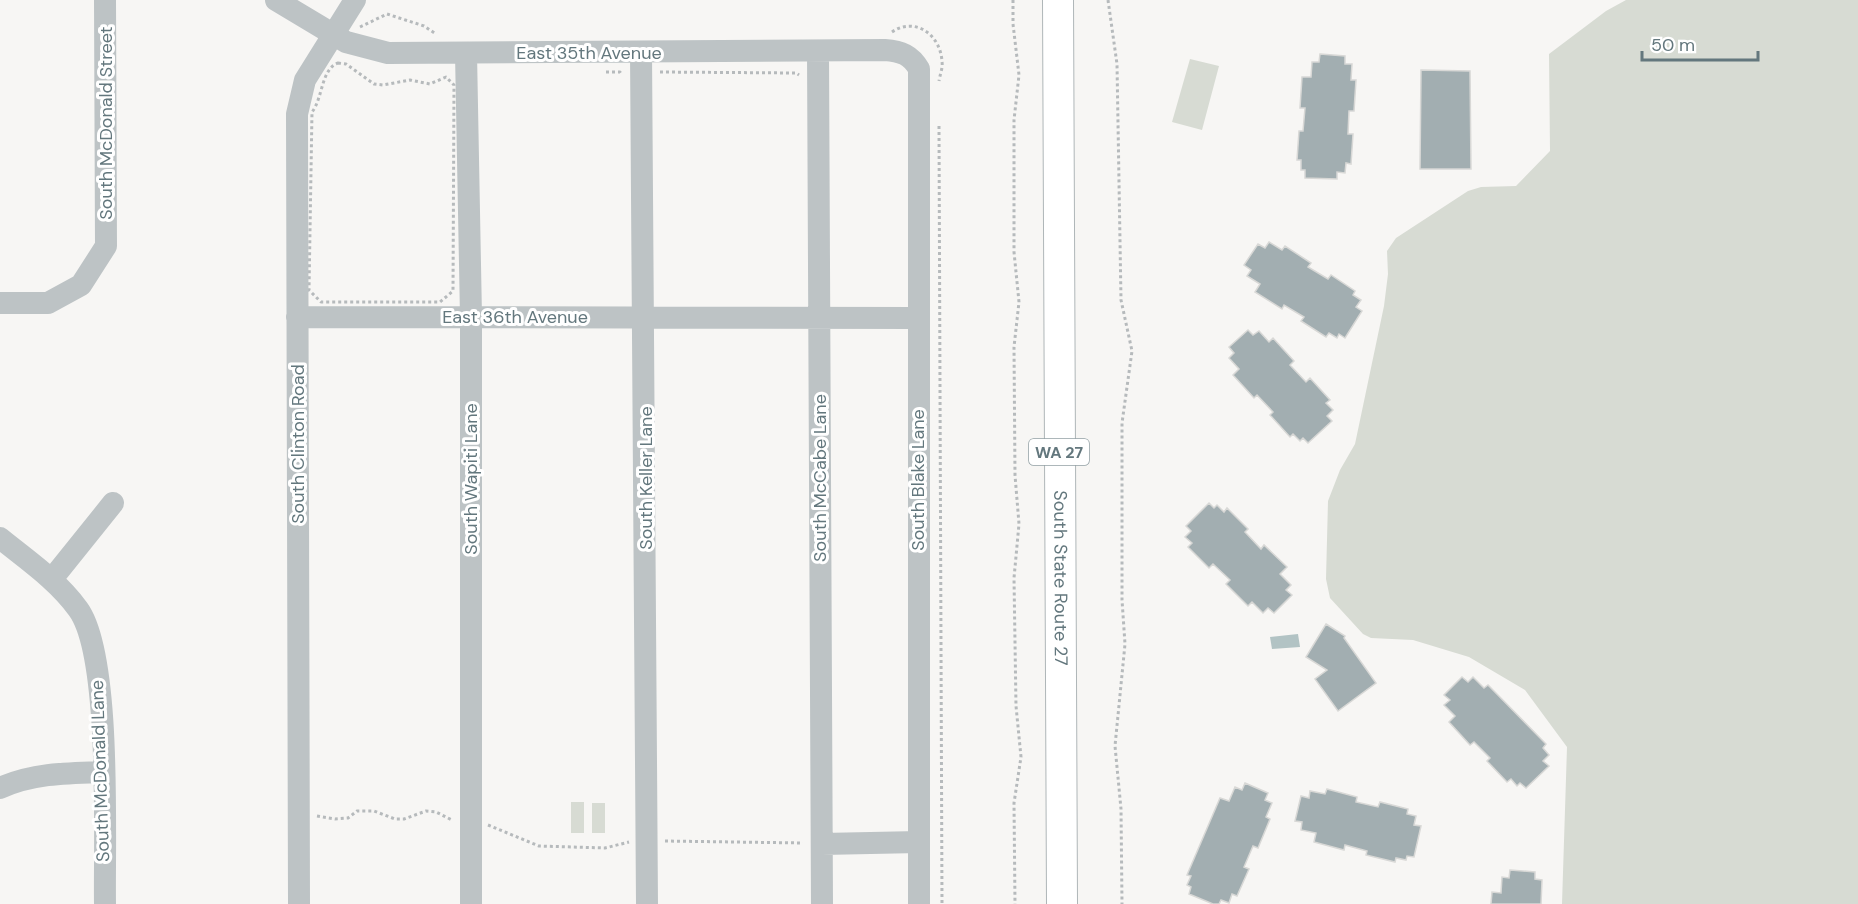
<svg xmlns="http://www.w3.org/2000/svg" width="1858" height="904" font-family="'DM Sans',sans-serif">
  <rect width="100%" height="100%" fill="#f7f6f4"/>
  <!-- green -->
  <path fill="#d7dbd3" d="M1626 0H1858V904H1562L1567 747 1525 690 1469 657 1413 640 1371 638 1363 634 1330 598 1326 579 1328 501 1340 470 1355 444 1384 306 1388 274 1387 251 1396 238 1468 191 1481 187 1516 186 1550 151 1549 54 1606 11Z
    M1190 59 1219 66 1202 130 1172 122Z
    M571 802H584V833H571Z
    M592 803H605V833H592Z"/>
  <!-- water -->
  <path fill="#b2c3c4" d="M1298 634 1300 647 1272 649 1270 637Z"/>
  <!-- building -->
  <path fill="#a2aeb1" stroke="#d8d8d6" stroke-width="1.5" d="M1320 54 1345 56V64H1352L1351 80H1356L1354 111H1349L1348 134H1353L1351 164 1346 163 1345 173 1337 172V179L1305 178V170H1301V160H1297L1299 131H1303L1305 108H1300L1302 77H1311L1312 62H1319Z
    M1421 70 1470 71 1471 169H1420Z
    M1269 242 1282 250 1285 246 1311 263 1308 267 1328 279 1331 275 1355 291 1353 295 1361 300 1356 307 1362 311 1345 338 1339 334 1337 338 1329 333 1326 337 1301 321 1304 317 1284 305 1282 309 1255 292 1260 284 1247 276 1251 270 1244 265 1258 244 1265 248Z
    M1248 330 1253 335 1259 331 1269 342 1273 338 1294 361 1290 365 1306 382 1310 378 1330 400 1326 403 1333 410 1327 416 1332 421 1308 443 1303 438 1300 441 1293 434 1290 437 1270 415 1273 412 1257 395 1254 398 1233 375 1239 369 1229 358 1234 353 1229 347Z
    M1209 503 1214 508 1217 505 1224 512 1227 508 1248 529 1245 532 1261 549 1264 545 1287 567 1280 574 1291 585 1286 590 1292 595 1274 613 1268 608 1263 613 1252 602 1248 606 1226 584 1230 580 1213 564 1209 568 1188 547 1192 543 1185 537 1191 531 1186 526Z
    M1326 624 1345 636 1344 638 1376 683 1338 711 1315 679 1327 670 1306 657Z
    M1462 677 1468 682 1473 677 1484 688 1488 685 1546 744 1543 748 1549 755 1543 761 1549 766 1526 788 1520 783 1517 786 1511 779 1507 782 1487 761 1490 758 1474 742 1470 745 1449 722 1455 716 1444 705 1450 700 1444 695Z
    M1245 783 1268 793 1265 800 1272 803 1266 817 1270 819 1258 848 1253 846 1244 867 1249 869 1237 896 1232 894 1229 903 1221 900 1219 904H1213L1189 894 1191 887 1187 885 1191 876 1187 875 1220 798 1229 801 1235 787 1242 790Z
    M1327 789 1357 797 1356 802 1378 807 1380 802 1408 809 1407 814 1416 816 1414 825 1421 826 1414 857 1407 856 1406 860 1396 858 1395 862 1366 855 1367 851 1345 845 1344 850 1314 842 1316 833 1301 830 1302 822 1295 821 1301 796 1309 798 1310 791 1325 794Z
    M1510 870 1535 872V879L1542 880 1541 904H1491L1492 892 1501 893 1502 877 1509 878Z"/>
  <g fill="none" stroke-linecap="round" stroke-linejoin="round">
    <!-- major casing -->
    <g stroke="#afb6b8" stroke-width="32">
      <g id="major">
        <path id="s1" d="M1058 0 1062 904"/>
      </g>
    </g>
    <!-- path -->
    <path stroke="#b6babc" stroke-width="3" stroke-dasharray="3 3" stroke-linecap="butt" d="M1013 0V24L1019 75 1014 120V252L1019 302 1014 347 1015 475 1019 524 1014 578 1016 706 1021 757 1014 803 1015 904
      M1108 0 1117 64 1121 300 1132 351 1122 423V600L1125 644 1115 746 1121 809 1122 904
      M360 27 387 14 424 26 436 34
      M892 32C915 16 941 35 942 62 943 68 940 74 939 81
      M338 63 346 64 374 84 383 85 410 80 430 84 446 77 454 85 453 291 440 302H321L309 290 312 112C323 98 321 69 338 63Z
      M606 72H620L622 75
      M660 72 796 73 799 75
      M939 126 942 904
      M317 816 335 819 348 818 357 811H374L395 819H404L426 811 436 812 452 820
      M488 825 539 846 605 848 629 842
      M665 841 803 843"/>
    <!-- minor -->
    <path stroke="#bdc3c5" stroke-width="22" d="M276 0 346 42 388 53 885 50C901 51 911 55 919 69V904
      M641 52 647 904
      M818 52 822 904
      M466 53 471 317V904
      M0 303H48L81 285 106 246 105 0
      M297 317 918 318
      M0 538C27 560 57 580 78 609 112 655 104 841 105 904
      M52 579 113 503
      M0 788C33 773 68 773 104 772
      M822 844 919 842
      M299 904 297 114 305 80 355 0"/>
    <!-- major -->
    <use href="#major" stroke="#fff" stroke-width="30"/>
  </g>
  <g text-anchor="middle" stroke-width="6" stroke-linejoin="round" paint-order="stroke">
    <!-- shield labels -->
    <rect fill="#fff" stroke="#92a0a4" stroke-width="1.5" x="1029" y="439" width="60" height="26" rx="4.5"/>
    <g font-size="16" font-weight="bold" fill="#63777d">
      <text x="1059" y="458">WA 27</text>
    </g>
    <!-- street labels -->
    <g font-size="18" fill="#63777d" stroke="#fff">
      <text x="589" y="59">East 35th Avenue</text>
      <text transform="translate(106 123) rotate(-90)" y="6">South McDonald Street</text>
      <text x="515" y="323">East 36th Avenue</text>
      <text transform="translate(298 444) rotate(-90)" y="6">South Clinton Road</text>
      <text transform="translate(646 478) rotate(-90)" y="6">South Keller Lane</text>
      <text transform="translate(820 478) rotate(-90)" y="6">South McCabe Lane</text>
      <text transform="translate(471 479) rotate(-90)" y="6">South Wapiti Lane</text>
      <text transform="translate(918 480) rotate(-90)" y="6">South Blake Lane</text>
      <text dy="6" stroke="none"><textPath href="#s1" startOffset="578">South State Route 27</textPath></text>
      <text transform="translate(100 771) rotate(-92)" y="6">South McDonald Lane</text>
    </g>
  </g>
  <!-- scale -->
  <path d="M1642 51v9h116v-9" fill="none" stroke="#63777d" stroke-width="3"/>
  <text x="1651" y="51" font-size="18" fill="#63777d" stroke="#ffffff" stroke-width="4.5" paint-order="stroke">50 m</text>
</svg>
